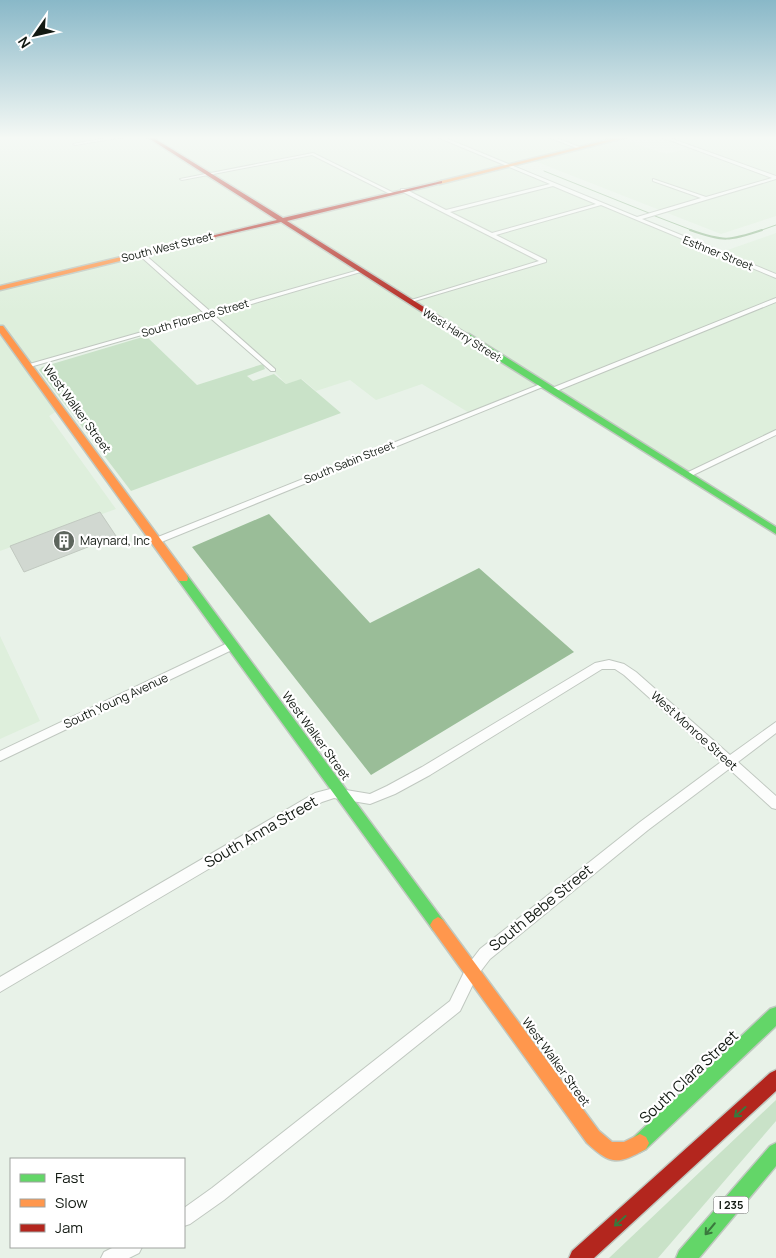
<svg xmlns="http://www.w3.org/2000/svg" width="776" height="1258" font-family="Manrope,sans-serif">
  <rect width="100%" height="100%" fill="#e8f2e8"/>
  <!-- built -->
  <path fill="#deefdc" d="M8 137H626L621 139 666 154 690 148 663 137H776V216L721 234 532 160 508 166 719 253 776 233V430L686 475 543 385 471 414 422 384 376 400 350 380 316 391 302 379 286 384 273 370 209 314 28 366 60 409 49 416 116 509 0 551V141Z
    M0 636 40 721 0 739Z"/>
  <!-- green -->
  <path fill="#c9e2c8" d="M146 336 197 385 263 364 265 369 247 376 253 381 274 374 286 384 301 379 341 413 131 491 39 370 42 367Z
    M776 1100V1121L658 1258H609Z"/>
  <!-- water -->
  <path fill="#9abd98" d="M269 514 370 623 479 568 574 652 371 775 192 547Z"/>
  <g fill="none" stroke-linecap="round" stroke-linejoin="round">
    <!-- stream-far1 -->
    <path stroke="#9abd98" stroke-width="1" d="M544 171 649 213
      M655 216 694 231
      M759 231 776 225"/>
    <!-- stream -->
    <path stroke="#9abd98" stroke-width="2" d="M690 230C724 242 729 241 762 230"/>
  </g>
  <!-- building -->
  <path fill="#d1d8d1" stroke="#c1c9c0" d="M100 512 116 536 24 572 10 546Z"/>
  <g fill="none" stroke-linecap="round" stroke-linejoin="round">
    <!-- street casing -->
    <g stroke="#c0c8c0" stroke-width="2">
      <path id="street" d="M113 137H124L75 145 73 144Z
        M437 137H443L637 217 701 198 653 181V179L706 197 772 178 661 137H667L776 176V179L642 219 776 274V278L601 205 496 235 546 260V262L408 303V301L539 261 401 191V189H405L446 210 550 184ZM553 186 596 204 492 233 450 212Z
        M548 137H554L582 148 579 149Z
        M313 153 394 193 390 194 312 155 182 180 180 179Z
        M139 253H143L211 312 359 270 364 271 214 315 275 369V371H271L208 316 30 367H26V365L205 314 139 255Z
        M776 298V302L554 392 547 390Z
        M543 383 547 385 545 386 159 543H153L152 541 153 539Z
        M776 430V435L689 477H686L682 475Z
        M232 641 236 642 237 645 236 648 0 761V751Z
        M609 660 624 664 636 672 730 755 776 722V733L738 762 776 796V809L772 808 729 769 648 830 490 959 477 976 460 1011 224 1200 190 1224 184 1226V1208L212 1188 450 1001 467 966 480 949 640 822 721 762 624 675 615 669H602L430 775 395 794 370 804 334 798 322 802 0 992V977L315 793 334 788 370 794 387 786 422 767 595 663Z
        M114 1247H142L139 1253 129 1258H101L104 1252Z"/>
    </g>
    <!-- fast casing -->
    <g stroke="#c0c8c0" stroke-width="3">
      <path id="fast" d="M463 334H469L776 527V534L463 338Z
        M183 574 187 575 443 920 446 925 443 930 438 933 433 930 179 581 178 578 179 575Z
        M776 1007V1026L646 1149 640 1152 634 1149 631 1143 634 1137 770 1009Z
        M776 1143V1166L699 1258H676L679 1251 770 1146Z"/>
    </g>
    <!-- slow casing -->
    <g stroke="#c0c8c0" stroke-width="3">
      <path id="slow" d="M620 137H628L440 184 437 182Z
        M213 235 216 237 215 238 0 290V286Z
        M0 326H3L187 575 188 578 187 581H179L0 333Z
        M438 917 443 920 599 1131 612 1142H624L640 1134 646 1137 649 1143 646 1149C617 1165 611 1165 587 1143L433 930 430 925 433 920Z"/>
    </g>
    <!-- jam casing -->
    <g stroke="#c0c8c0" stroke-width="3">
      <path id="jam" d="M147 137H152L283 218 442 181V183L287 221 470 336 463 338 281 222 211 238V236L277 220Z
        M776 1070V1091L594 1258H569L572 1251 770 1073Z"/>
    </g>
    <!-- street -->
    <use href="#street" fill="#fcfdfc" fill-rule="evenodd"/>
    <!-- fast -->
    <use href="#fast" fill="#63d668" fill-rule="evenodd"/>
    <!-- slow -->
    <use href="#slow" fill="#ff974d" fill-rule="evenodd"/>
    <!-- jam -->
    <use href="#jam" fill="#b3261e" fill-rule="evenodd"/>
  </g>
  <!-- one-way arrows -->
  <defs><path id="oneway-shaft" d="M-6 0H5M1.5-3L5.5 0L1.5 3" fill="none" stroke-width="1.6" stroke-linecap="round" stroke-linejoin="round" transform="scale(1.25)"/></defs>
  <g stroke="#3a783d">
    <use href="#oneway-shaft" transform="translate(740 1112) rotate(138)"/>
    <use href="#oneway-shaft" transform="translate(620 1221) rotate(138)"/>
    <use href="#oneway-shaft" transform="translate(710 1229) rotate(130)"/>
  </g>
  <!-- sky -->
  <linearGradient id="sky" x2="0" y2="1"><stop stop-color="#89b8c8"/><stop offset="0.44" stop-color="#f5f9f5"/><stop offset="1" stop-color="#f5f9f5" stop-opacity="0"/></linearGradient>
  <rect width="776" height="313" fill="url(#sky)"/>
  <!-- icons -->
  <defs>
    <g id="building-disc" transform="scale(1.125)"><circle r="9.5" fill="#5d655d" stroke="#fff"/><path d="M-4-6H4V6H1V3H-1V6H-4ZM-2.5-4.3h1.7v1.8h-1.7ZM.8-4.3h1.7v1.8H.8ZM-2.5-1h1.7V.8h-1.7ZM.8-1h1.7V.8H.8Z" fill="#fff"/></g>
  </defs>
  <g fill-rule="evenodd">
    <use href="#building-disc" x="64" y="541"/>
  </g>
  <g text-anchor="middle" stroke-width="4.5" stroke-linejoin="round" paint-order="stroke">
    <!-- far-street labels -->
    <g font-size="11" fill="#121912" stroke="#fff">
      <text transform="translate(167 247) rotate(-14)" y="4">South West Street</text>
      <text transform="translate(718 253) rotate(22)" y="4">Esthner Street</text>
      <text transform="translate(195 318) rotate(-16)" y="4">South Florence Street</text>
      <text transform="translate(462 335) rotate(32)" y="4">West Harry Street</text>
      <text transform="translate(349 462) rotate(-22)" y="4">South Sabin Street</text>
    </g>
    <!-- shield labels -->
    <rect fill="#fff" stroke="#595e59" stroke-width="1" x="713.5" y="1196.5" width="35" height="17" rx="4"/>
    <g font-size="11" font-weight="bold" fill="#121912">
      <text x="731" y="1209">I 235</text>
    </g>
    <!-- street labels -->
    <g font-size="12" fill="#121912" stroke="#fff">
      <text transform="translate(77 409) rotate(54)" y="4">West Walker Street</text>
      <text transform="translate(116 701) rotate(-25)" y="4">South Young Avenue</text>
      <text transform="translate(694 731) rotate(42)" y="4">West Monroe Street</text>
      <text transform="translate(316 736) rotate(54)" y="4">West Walker Street</text>
      <text transform="translate(556 1062) rotate(54)" y="4">West Walker Street</text>
    </g>
    <!-- poi labels -->
    <g font-size="12" fill="#121912" stroke="#fff" text-anchor="start">
      <text x="80" y="545">Maynard, Inc</text>
    </g>
    <!-- near-street labels -->
    <g font-size="15" fill="#121912" stroke="#fff">
      <text transform="translate(261 832) rotate(-30)" y="5">South Anna Street</text>
      <text transform="translate(541 908) rotate(-39)" y="5">South Bebe Street</text>
      <text transform="translate(689 1077) rotate(-43)" y="5">South Clara Street</text>
    </g>
  </g>
  <!-- legend -->
  <rect x="10" y="1158" width="175" height="90" fill="#ffffff" stroke="#a0a3a0"/>
  <rect x="20" y="1174" width="25" height="8" fill="#63d668" stroke="#a0a3a0"/>
  <text x="55" y="1183" font-size="15" fill="#121912">Fast</text>
  <rect x="20" y="1199" width="25" height="8" fill="#ff974d" stroke="#a0a3a0"/>
  <text x="55" y="1208" font-size="15" fill="#121912">Slow</text>
  <rect x="20" y="1224" width="25" height="8" fill="#b3261e" stroke="#a0a3a0"/>
  <text x="55" y="1233" font-size="15" fill="#121912">Jam</text>
  <!-- north arrow -->
  <g transform="translate(35 35) rotate(236)" stroke="#ffffff" stroke-width="4" paint-order="stroke">
  <path d="M0-4L9 19L0 12L-9 19Z" fill="#121912"/>
  <text y="-8" font-size="14" font-weight="bold" text-anchor="middle" fill="#121912">N</text>
  </g>
</svg>
